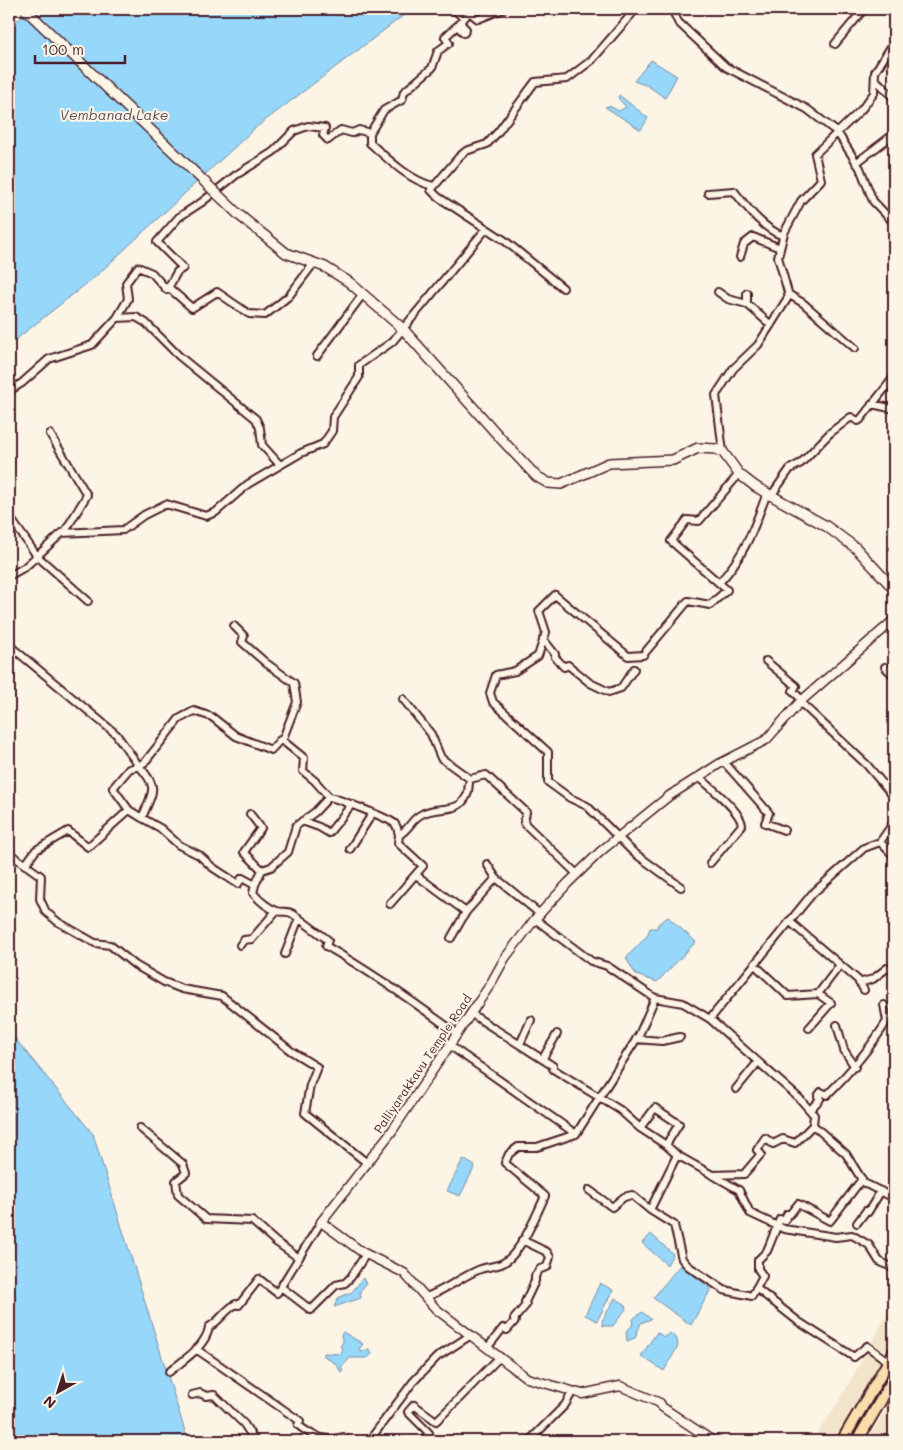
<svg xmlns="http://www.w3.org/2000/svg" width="903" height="1450" font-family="Mali,sans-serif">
  <rect width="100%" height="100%" fill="#fcf5e5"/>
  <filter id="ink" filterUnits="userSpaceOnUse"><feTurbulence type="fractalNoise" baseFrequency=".02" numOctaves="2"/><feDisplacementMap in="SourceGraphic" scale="10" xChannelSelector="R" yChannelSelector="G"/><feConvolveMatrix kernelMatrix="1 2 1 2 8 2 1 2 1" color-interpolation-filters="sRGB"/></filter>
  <g filter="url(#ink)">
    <!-- built -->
    <path fill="#f1e4ca" d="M894 1302V1346L887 1358 837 1441H812L838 1403Z
      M885 1411 894 1417V1441H866Z"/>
    <!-- water -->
    <path fill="#97d7f9" stroke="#788da7" d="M27 9H412L254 129 95 277 9 345V23L20 19Z
      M651 60 677 76 665 98 648 86 634 81Z
      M619 95 648 118 641 130 605 107 609 106 619 111 626 107 618 98Z
      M668 917 696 942 657 982 636 975 626 958 647 936 650 928H657L658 924Z
      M9 1031 93 1134 188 1441H9Z
      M463 1159 475 1166 460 1196 447 1191Z
      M651 1234 673 1254 667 1265 642 1243Z
      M681 1264 711 1289 691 1325 653 1298Z
      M363 1278 366 1284 360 1291 361 1298 334 1307 338 1298 352 1292Z
      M600 1283 613 1290 597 1321 585 1315Z
      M615 1298 625 1304 626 1309 613 1326H603L602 1321Z
      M642 1312 651 1319 641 1323 635 1338 627 1341 626 1331 632 1326 633 1319Z
      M343 1332 363 1344 359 1349 361 1352 369 1349 372 1354 367 1358H350L341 1368 343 1371 341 1373 337 1365 324 1356V1353L341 1354 343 1349 340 1347 343 1342 341 1335Z
      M657 1332 664 1337 670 1333 677 1339 678 1346 664 1371 641 1356Z"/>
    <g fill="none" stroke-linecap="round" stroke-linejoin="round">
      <!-- minor casing -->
      <g stroke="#4a1f2b" stroke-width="10">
        <path id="minor" d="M453 9 464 18
          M672 9 678 22 726 67 807 109 837 132 860 168 873 201 894 223
          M835 44 864 9
          M875 79 894 98
          M370 133 384 110 402 100 404 92 432 68 438 51 449 43 445 37 457 26 464 33 466 29 460 23 469 12 478 19 503 9
          M856 163 894 134
          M708 193 734 191C747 207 761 227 781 235L784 233
          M740 257 744 244 753 237 780 248
          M168 287 192 308 217 292 249 314 265 315 289 296 314 263
          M563 288 504 240 438 197 431 190 459 157 466 151 487 144 498 132 535 82 567 79 592 60 636 9
          M718 292 728 299 747 304
          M747 293V304L771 325
          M788 294 803 303 855 348
          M117 318 128 299 126 283 138 267 152 273 167 290 177 272 183 268 157 242 179 217 202 202 236 175 273 152 294 131 308 126 325 128 323 135 328 140 341 130 352 133 359 130 370 133V143C388 159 409 180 433 186
          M317 356 363 294
          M9 391 22 383 49 359 92 345 117 318 136 317 146 323 179 356 256 419 260 428 262 445 280 465
          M872 404 894 409
          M50 434 87 495 64 533
          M723 452 716 395 733 369 758 345 789 296 778 257 784 233 801 201 821 180 815 154 861 110 874 93 875 72 894 42
          M771 496 790 469 801 463 830 433 851 417 858 421 860 420 894 377
          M9 516 37 556 88 601
          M9 576 25 567 62 533 123 530 144 515 166 504 206 516 216 512 248 484 301 453 323 444 332 431 333 417 359 377V365L392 342 486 229
          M719 583C745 555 754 528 767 493
          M234 626 244 636 242 642 266 663 294 683 297 702 282 741
          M543 639 555 654V657L564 667 568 665 590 683 609 692 621 688 634 669
          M9 645 116 734 139 766 129 769 113 788 129 810 88 847 68 831 36 850 25 865
          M766 661 796 686 793 691 802 700
          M885 667 894 676
          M403 699 431 734 441 758 470 779 486 775 526 812 524 823 577 874
          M800 702 867 765 894 797
          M724 762 769 813 765 823 784 830
          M699 777C710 787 741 811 742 825L710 863
          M129 810 142 818C152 792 160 789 139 766L145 762 179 719 194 711 212 717 236 736 271 750 280 740 283 741 304 758 303 771 315 781 329 797C336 798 391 819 395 824 397 826 398 831 399 835 410 829 411 819 422 814 437 805 459 815 467 795 469 791 468 784 470 779
          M250 814 261 828 244 852 262 870
          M142 818 160 828 179 845 199 855 212 867 238 884 242 878 255 885 253 893C259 900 268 908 277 911 284 913 287 910 293 914L328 940 326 946C371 972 414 1002 456 1033
          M302 821 319 827 329 833 352 804
          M880 842 890 852H894
          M350 849 372 814
          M9 853 41 876 40 899 46 912 58 922 95 943 110 945 135 965 164 982 182 989 222 996 291 1051 317 1067 310 1085 305 1113 367 1163
          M487 864 496 878
          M416 875 466 912 496 878 540 914
          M255 885 262 870 271 867 288 852 296 826 315 812 329 797
          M681 887 633 852 587 806 570 798 548 782V752L493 702 490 693 496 675 515 671 538 656 546 632 539 611 555 595 628 656 643 655 688 601 710 605 727 590 671 541 687 520 699 521 739 474
          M390 904 423 866 398 843 399 835
          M535 919 591 961 607 966 655 998 683 1003 710 1019 800 1099 814 1115 813 1125 846 1154 864 1183 894 1198
          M789 921 858 980 864 990
          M451 938 466 912
          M240 945 244 940 252 939 276 911
          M285 954 299 918
          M755 965 788 996 818 994
          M859 983 873 979 887 968 894 970
          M470 1013 553 1066V1069L620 1110 640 1128 666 1145 677 1155
          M710 1019 812 894 864 848 880 842 894 822
          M837 1025 844 1050 855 1067
          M809 1028 831 1003 818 994 840 965
          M636 1039 662 1041 680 1037
          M520 1044 531 1020
          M449 1045 576 1134
          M543 1058 557 1034
          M736 1089 758 1062
          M810 1110 820 1099 818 1096 821 1092 827 1095C850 1072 870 1049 887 1021L884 1005
          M140 1128 183 1164 186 1173 176 1181 178 1195 206 1219 252 1221 276 1242 299 1258
          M640 1128 655 1108 679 1124 666 1145
          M712 1175 744 1174 761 1154 757 1150 765 1138 773 1144 783 1139 795 1143 813 1125
          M862 1179 830 1221 798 1204 790 1214H787L785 1221 780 1219 767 1251 758 1260V1269L763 1276 752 1296 724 1290 688 1266 682 1259 674 1225 650 1210 677 1155 739 1190 750 1213 784 1229 836 1237 852 1235 869 1245 879 1261 891 1267 894 1266
          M589 1190 612 1207 624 1197 632 1195 650 1210
          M857 1223 866 1211 868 1212 881 1191
          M281 1287 311 1310 336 1285 345 1283 351 1277 366 1254
          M756 1288 799 1322 854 1357 867 1346 889 1362
          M426 1297C445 1290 460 1278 478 1270 484 1267 493 1267 501 1264 519 1257 537 1214 545 1196L505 1163 509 1154 518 1147H537L576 1134 639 1035 655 998
          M488 1347 503 1328 507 1330 515 1321 514 1319 526 1305 525 1302 535 1281V1276L540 1269 547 1267 550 1257 547 1252 522 1240
          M196 1349 300 1421 298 1425C313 1437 325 1442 343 1437L347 1441
          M169 1372C183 1360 206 1347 209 1327 220 1321 225 1310 236 1304L239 1305 259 1279 277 1293 321 1222
          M192 1395 200 1393 206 1396 214 1395 244 1424 255 1441
          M369 1441 413 1382 437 1357 471 1335
          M422 1441 429 1433 408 1412 414 1405 436 1421C459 1400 478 1378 500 1357
          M529 1441 565 1405 573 1391"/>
      </g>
      <!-- tertiary casing -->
      <g stroke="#4a1f2b" stroke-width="11">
        <path id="tertiary" d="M713 1441 662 1407 660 1403 620 1386 582 1394 527 1378 436 1309 404 1273 362 1252 321 1222 392 1131 490 985 505 958 535 919 568 883 601 851 669 796 719 764 766 740 800 702 894 620"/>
      </g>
      <!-- secondary casing -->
      <g stroke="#4a1f2b" stroke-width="12">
        <path id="secondary" d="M239 215 286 253 325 267 349 282 403 329 504 442 536 476 548 483 561 484 609 463 673 460 698 448 716 449 723 452 739 474 756 487 826 526 856 548 894 589"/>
      </g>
      <!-- trunk casing -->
      <g stroke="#4a1f2b" stroke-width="14">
        <path id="trunk" d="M842 1441 894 1352
          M857 1441 894 1378"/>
      </g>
      <!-- minor -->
      <use href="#minor" stroke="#fcf5e5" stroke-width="6"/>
      <!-- tertiary -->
      <use href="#tertiary" stroke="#fcf5e5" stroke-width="8"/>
      <!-- secondary -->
      <use href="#secondary" stroke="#fcf5e5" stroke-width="9"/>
      <!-- trunk -->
      <use href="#trunk" stroke="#f9deab" stroke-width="10"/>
      <!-- secondary-bridge casing -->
      <g stroke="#4a1f2b" stroke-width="12" stroke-linecap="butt">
        <path id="secondary-bridge" d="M25 9 239 215"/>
      </g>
      <!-- secondary-bridge -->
      <use href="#secondary-bridge" stroke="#fcf5e5" stroke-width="9"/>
    </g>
  </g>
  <g text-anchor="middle" stroke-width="4" stroke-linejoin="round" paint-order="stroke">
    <!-- street labels -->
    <g font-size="12" fill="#4a1f2b" stroke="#fcf5e5">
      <text transform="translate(423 1064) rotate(-56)" y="4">Palliyarakkavu Temple Road</text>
    </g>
    <!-- water labels -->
    <g font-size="14" font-style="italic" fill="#5d4d5e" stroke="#fcf5e5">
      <text x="114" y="120">Vembanad Lake</text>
    </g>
  </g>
  <!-- margin -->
  <rect width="903" height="1450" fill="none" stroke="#fcf5e5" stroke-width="30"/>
  <rect x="15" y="15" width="873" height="1420" fill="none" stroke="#4a1f2b" stroke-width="2" filter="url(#ink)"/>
  <!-- north arrow -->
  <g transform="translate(58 1392) rotate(219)" stroke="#fcf5e5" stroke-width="4" paint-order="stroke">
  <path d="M0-4L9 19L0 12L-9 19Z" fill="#4a1f2b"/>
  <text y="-8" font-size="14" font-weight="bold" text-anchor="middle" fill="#4a1f2b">N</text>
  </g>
  <!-- scale -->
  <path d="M35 55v8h90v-8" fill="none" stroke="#4a1f2b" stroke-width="2.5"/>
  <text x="42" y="55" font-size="15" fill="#4a1f2b" stroke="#fcf5e5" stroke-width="4" paint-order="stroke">100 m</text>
</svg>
